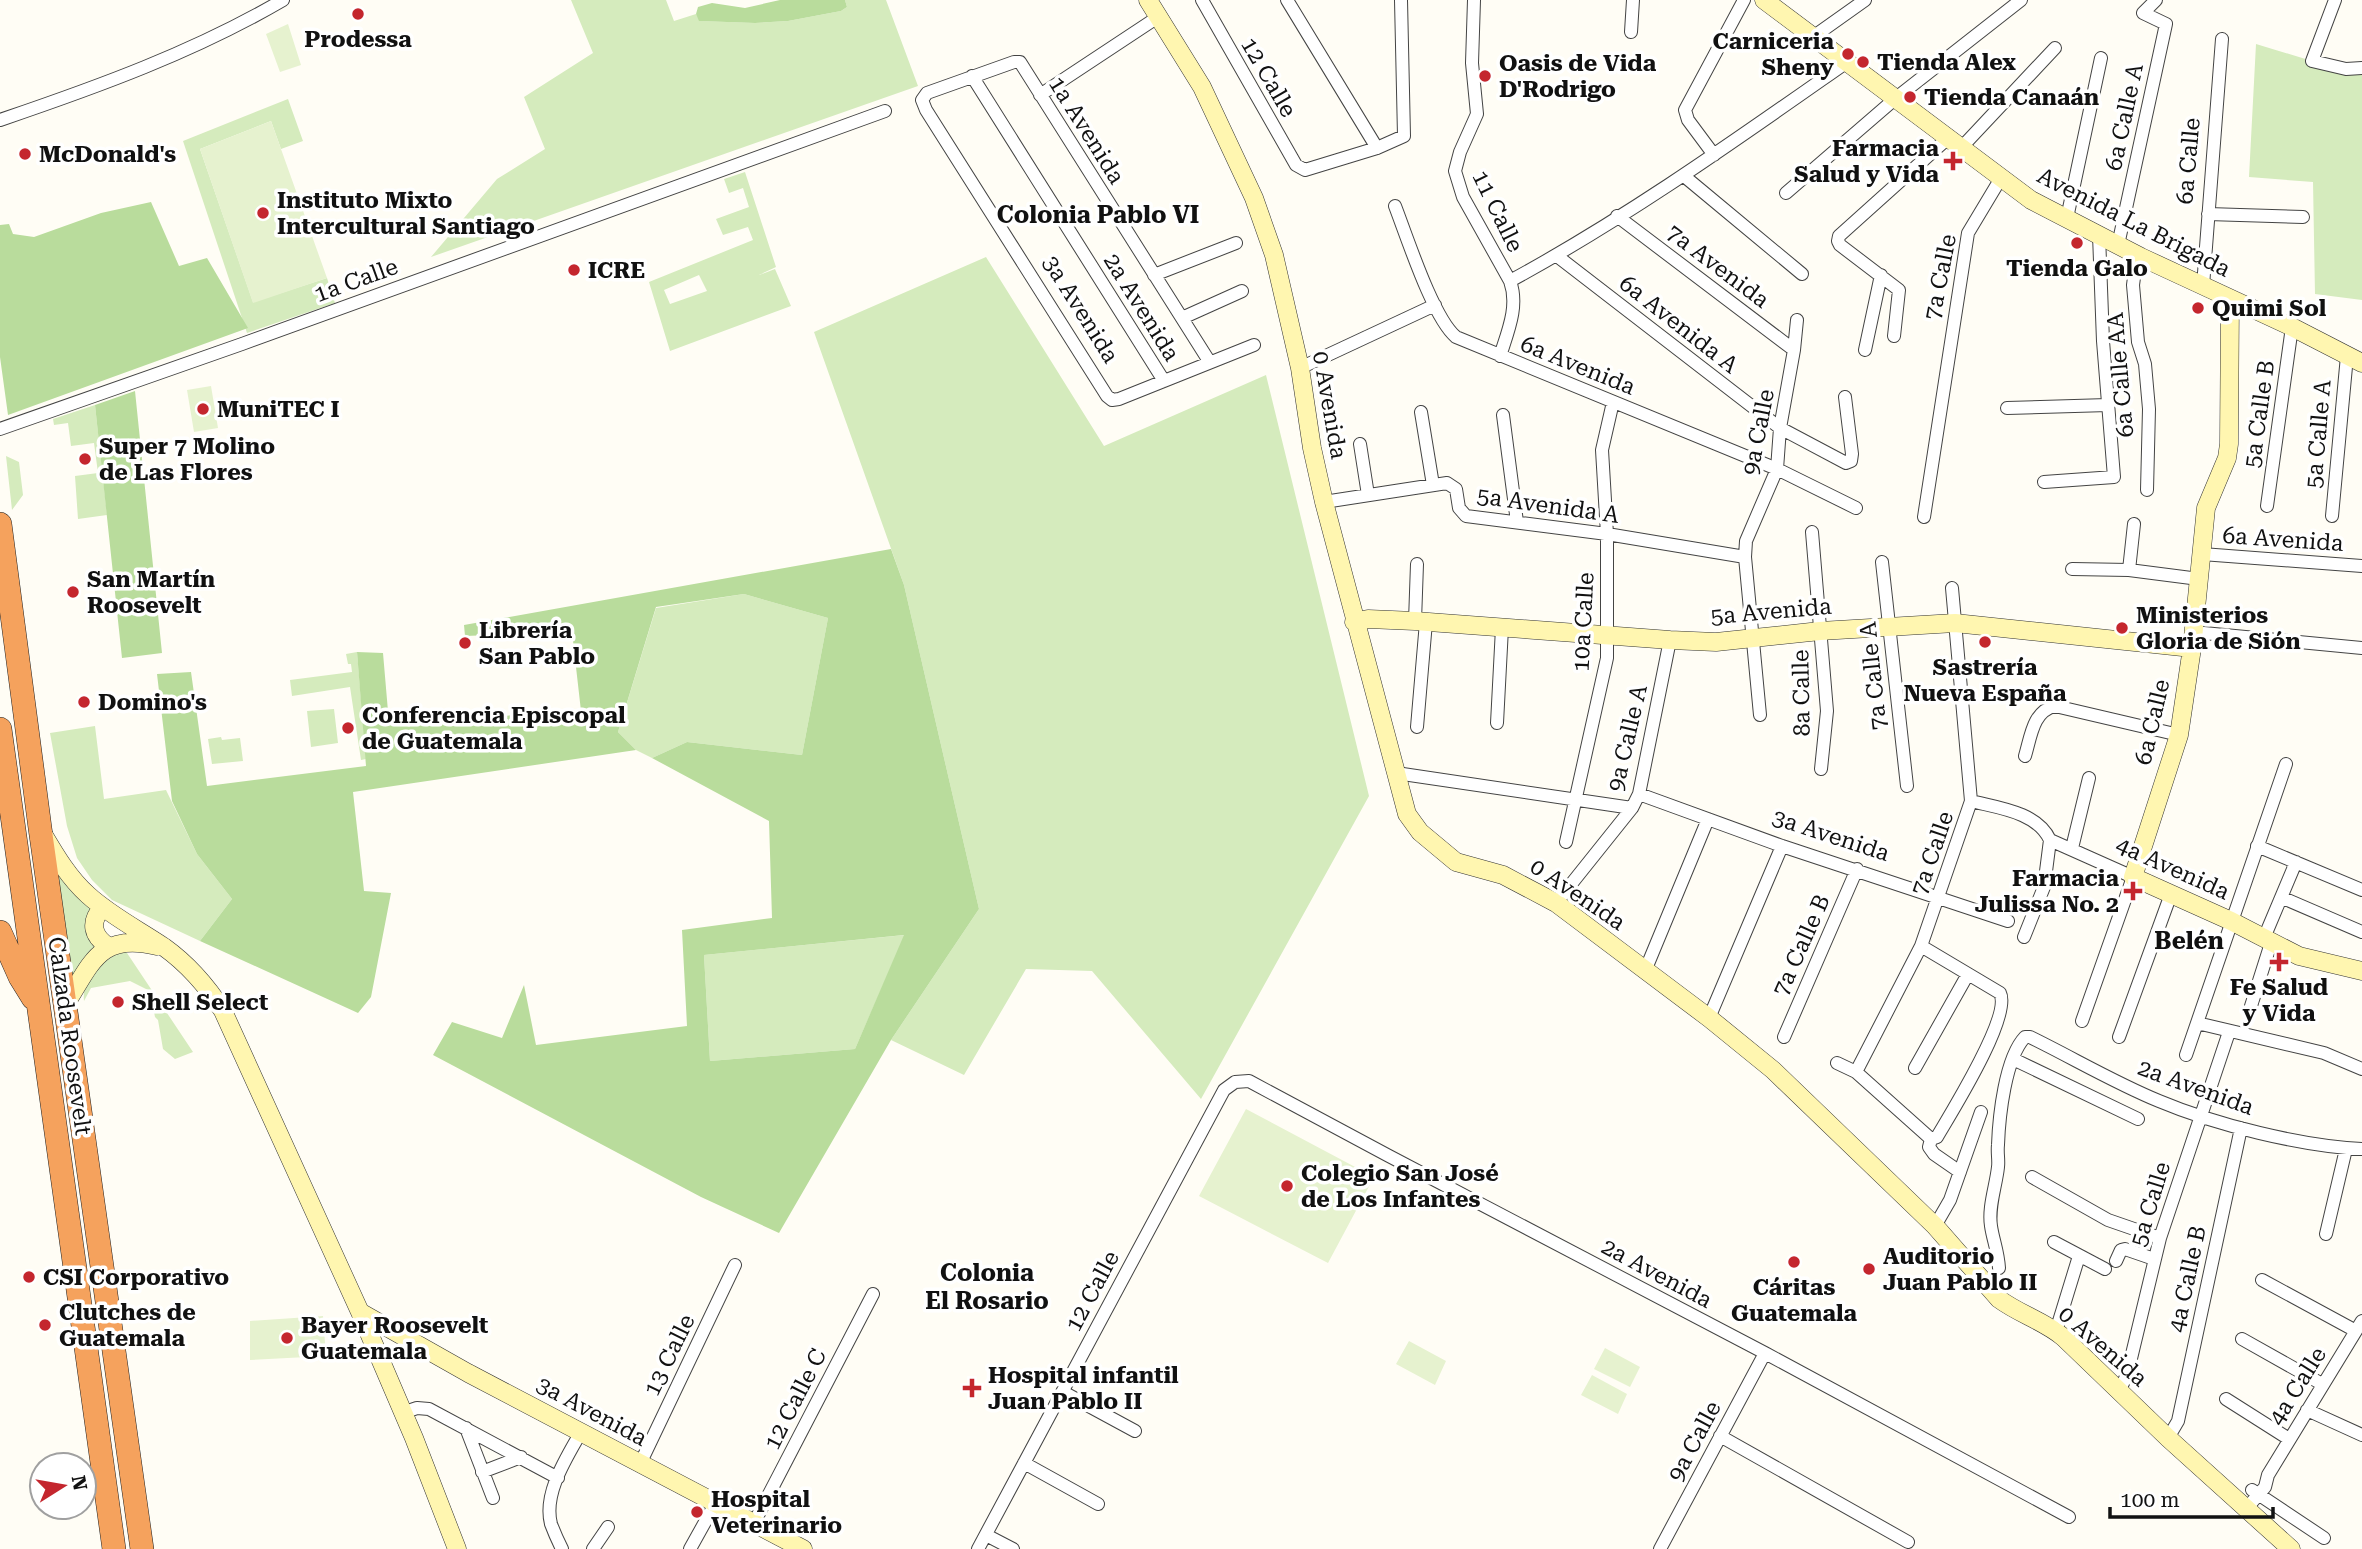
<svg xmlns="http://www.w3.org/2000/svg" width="2362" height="1549" font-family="'Roboto Serif',serif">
  <rect width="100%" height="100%" fill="#fffdf5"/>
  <!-- green -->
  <path fill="#d5ebbd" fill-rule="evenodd" d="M571 0H666L674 21 696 14 700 21 755 23 788 21 841 11 847 7 845 0H886L918 86 431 257 497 179 545 149 524 97 593 53Z
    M2256 44 2312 61 2362 68V300L2315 294 2313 182 2249 177Z
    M288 99 303 141 281 149 271 121 200 149 253 302 327 278 335 303 247 333 183 141Z
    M745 172 776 267 759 275 775 269 791 306 670 351 649 282 753 240 748 227 723 235 716 219 749 207 743 188 729 193 724 179ZM699 275 707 291 670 304 664 290Z
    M986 257 1104 446 1266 375 1369 796 1201 1099 1092 971 1026 969 964 1075 891 1040 979 909 904 585 814 332Z
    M95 405 107 515 78 519 75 476 98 473 94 443 71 446 68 423 54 425 53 419Z
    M6 456 19 462 23 495 12 510Z
    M744 594 828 618 802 755 687 742 652 758 636 750 618 732 656 608Z
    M357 652 366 759 361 760 350 687 292 696 290 680 352 672 351 664H348L346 654Z
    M334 709 338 743 311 747 307 711Z
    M95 726 104 799 166 790 197 854 232 899 200 941 112 900 92 880 77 858 67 826 50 733Z
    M221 737 222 740 240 738 243 761 212 764 208 739Z
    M56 862 93 908 96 945 72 990Z
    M905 935 855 1049 710 1061 704 955Z
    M125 950 193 1052 175 1059 163 1049 158 1020 155 1017 150 991 130 981 91 988 84 1001C81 977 106 958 125 950Z"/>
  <!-- forest -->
  <path fill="#b9dc9c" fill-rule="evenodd" d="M780 0H845L847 7 841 11 788 21 755 23 699 21 696 14 698 7 712 3 745 8Z
    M151 202 179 266 207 258 248 328 8 415 0 357V225L9 224 13 234 34 237 101 213Z
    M135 391 162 653 122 658 95 405Z
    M891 549 904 585 979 909 891 1040 779 1233 701 1197 433 1055 452 1022 502 1038 524 985 536 1045 687 1026 682 930 772 918 769 821 652 758 687 742 802 755 828 618 744 594 656 607 618 732 636 750 353 792 364 891 391 893 371 997 358 1013 200 941 232 899 197 854 172 801 157 674 191 672 207 786 366 766 357 652 383 653 389 723 581 711 572 632 465 636 464 625ZM904 935 855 1049 710 1061 704 955Z"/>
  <!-- pitch -->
  <path fill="#e6f2cf" d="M288 24 301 65 280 72 266 34Z
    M271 121 327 278 253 303 200 149Z
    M211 386 218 428 194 432 187 390Z
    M1246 1109 1374 1177 1328 1263 1199 1196Z
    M323 1316 326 1356 250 1360V1321Z
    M1409 1341 1446 1361 1435 1385 1396 1364Z
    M1605 1348 1640 1367 1630 1387 1594 1369Z
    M1592 1375 1627 1394 1618 1414 1581 1395Z"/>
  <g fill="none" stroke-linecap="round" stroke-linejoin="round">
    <!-- street casing -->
    <g stroke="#444" stroke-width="14">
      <path id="street" d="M1202 0 1296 165 1305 170 1377 148 1404 136 1401 0
        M1287 0 1377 148
        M1474 0 1472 63 1477 114 1460 152 1455 171 1463 197 1510 281C1519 306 1508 331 1500 356
        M2335 0 2312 61 2346 69 2362 68
        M1631 32 1633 0
        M1813 37 1865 0
        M972 76 1164 381
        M1040 95 1158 17
        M0 120C97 87 194 52 283 0
        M1961 148 2055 48
        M1714 155 1688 120 1685 110 1744 0
        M1684 176 1802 274
        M1786 193 1896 98 2021 0
        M1395 206C1407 237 1433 318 1456 337L1777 469 1856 508
        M2208 214 2303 217
        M1617 216 1794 350
        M2067 218 2101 58
        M2118 245 2166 24 2143 13 2156 0
        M1557 256 1780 428 1846 463 1851 461 1852 454 1845 397
        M2141 257 2135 270 2133 285 2138 342 2145 364 2149 409 2147 490
        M1154 275 1236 243
        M1510 281C1628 217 1737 139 1847 62
        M2203 286 2222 39
        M1182 318 1242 291
        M1894 336 1899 290 1840 245 1838 241 1839 236 1948 138
        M1865 350 1881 275
        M1209 361 1020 62H1014L927 93 922 100 926 110 1107 396 1112 400 1119 399 1254 345
        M1300 368 1435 305
        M2007 408 2108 405
        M1421 412 1433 485
        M1503 415 1517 522
        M0 429 242 344 885 111
        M1360 444 1368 495
        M2044 482 2114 477 2103 341 2099 235
        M1324 502 1447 483 1456 489 1459 508 1466 516 1607 534 1745 557
        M2267 506 2292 327
        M2332 516 2347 356
        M1924 517 1968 233 2001 178
        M1812 532 1827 711 1821 769
        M2202 554 2362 566
        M1882 562 1907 786
        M2072 569 2129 570 2199 579
        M2129 570 2134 524
        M1415 621 1417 564
        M2193 632 2362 648
        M1760 715 1745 557 1746 541 1777 469 1780 428 1794 350 1797 320
        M1497 723 1502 628
        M1417 727 1426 622
        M2025 756C2031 736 2033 711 2055 706L2179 735
        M1396 773 1632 808
        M1639 794 1782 846 2008 921
        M1971 801C1999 808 2037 812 2050 840L2133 877 2082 1021
        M1566 842 1607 658V534L1602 450 1613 402
        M2257 846 2362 890
        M2072 848 2089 778
        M2283 898 2362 932
        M1556 903 1632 808 1639 794 1670 640
        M2024 937 2044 887 2050 840
        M2264 938 2296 862
        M1921 946 2000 993C2012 1016 1951 1113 1937 1137L1931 1139
        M1645 971 1708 819
        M2251 1006 2271 943
        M1709 1018 1782 846
        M2197 1023 2324 1053 2362 1069
        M1784 1037 1857 869
        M2119 1037 2171 894
        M2186 1055 2286 764
        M2013 1059 2138 1119
        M1837 1063 1856 1072 1931 1139
        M1915 1068 1968 974
        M1856 1072 1921 946 1971 801 1952 588
        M1931 1139 1929 1147 1934 1154 1960 1172
        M2032 1177 2108 1220 2160 1238
        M1935 1226 1950 1200 1981 1112
        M2326 1234 2346 1149
        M2054 1242 2105 1269
        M2116 1261 2121 1250 2125 1249 2154 1259
        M1999 1268C1998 1251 1993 1240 1991 1226 1988 1207 1996 1186 1998 1167 1999 1160 1997 1153 1998 1145 1999 1117 2005 1058 2025 1037H2030C2073 1058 2115 1083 2159 1101 2216 1125 2301 1146 2362 1149
        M2262 1280 2356 1331
        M2056 1331 2079 1256
        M2242 1339 2322 1384
        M2119 1391 2127 1375 2160 1238 2229 1032
        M1063 1392 1135 1431
        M2226 1399 2289 1439
        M2307 1410 2362 1435
        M402 1413 417 1408 429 1409 558 1478
        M466 1428 493 1498
        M1720 1436 1908 1542
        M2168 1438 2178 1421 2241 1128
        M1024 1463 1098 1504
        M640 1464 735 1265
        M482 1472 521 1457
        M2252 1490 2324 1538
        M2246 1509 2265 1487 2268 1475 2362 1321
        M754 1523 873 1294
        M986 1535 1013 1549
        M562 1549C558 1541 554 1532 551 1524 543 1493 567 1457 581 1432
        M593 1549 608 1527
        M690 1549 715 1504
        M978 1549 1224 1090 1235 1082 1249 1081 1389 1156 1765 1353 2069 1517
        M1660 1549 1765 1353"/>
    </g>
    <!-- secondary casing -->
    <g stroke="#333" stroke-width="19">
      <path id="secondary" d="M1148 0 1202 87 1254 198 1274 255 1300 368 1312 448 1324 502 1407 814 1420 832 1456 862 1503 875 1556 903 1709 1018 1773 1070 1935 1226 1999 1299C2019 1314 2044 1321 2063 1337L2168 1438 2291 1549
        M1764 0 2031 200 2141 257 2292 327 2362 363
        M2230 299 2229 444 2227 458 2206 508 2192 648 2179 735 2133 877 2231 921 2299 956 2362 971
        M1354 622 1368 619 1415 621 1670 640 1716 642 1820 631 1955 623 2192 648
        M43 834C56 856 69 878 88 895 111 916 139 930 164 947 189 965 207 986 223 1011L360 1312 414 1438 457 1549
        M103 907C89 922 92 936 109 947
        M65 1005C92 963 99 932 157 946
        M360 1312 468 1373 803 1549"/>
    </g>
    <!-- highway casing -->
    <g stroke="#222" stroke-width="24">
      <path id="highway" d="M0 524 40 828 142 1549
        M0 729 114 1549
        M0 932 20 977 33 998"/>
    </g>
    <!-- street -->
    <use href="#street" stroke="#fff" stroke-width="12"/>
    <!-- secondary -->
    <use href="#secondary" stroke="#fff6b0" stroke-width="18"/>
    <!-- highway -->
    <use href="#highway" stroke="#f5a25d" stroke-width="23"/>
  </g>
  <!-- markers -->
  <g fill="#c4262e" stroke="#fff" stroke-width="2.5">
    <circle cx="358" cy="14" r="7"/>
    <circle cx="1848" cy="54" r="7"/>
    <circle cx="1863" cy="62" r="7"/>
    <circle cx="1485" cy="76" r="7"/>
    <circle cx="1910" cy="97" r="7"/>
    <circle cx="25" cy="154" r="7"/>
    <path d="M1949.5 150.5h7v7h7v7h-7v7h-7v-7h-7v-7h7z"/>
    <circle cx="263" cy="213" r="7"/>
    <circle cx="2077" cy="243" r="7"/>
    <circle cx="574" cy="270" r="7"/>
    <circle cx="2198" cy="308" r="7"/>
    <circle cx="203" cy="409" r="7"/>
    <circle cx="85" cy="459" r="7"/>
    <circle cx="73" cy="592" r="7"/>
    <circle cx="2122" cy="628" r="7"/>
    <circle cx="1985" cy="642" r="7"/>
    <circle cx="465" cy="643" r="7"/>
    <circle cx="84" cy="702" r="7"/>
    <circle cx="348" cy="728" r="7"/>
    <path d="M2129.5 880.5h7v7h7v7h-7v7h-7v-7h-7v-7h7z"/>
    <path d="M2275.5 951.5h7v7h7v7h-7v7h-7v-7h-7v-7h7z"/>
    <circle cx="118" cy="1002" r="7"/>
    <circle cx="1287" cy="1186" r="7"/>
    <circle cx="1794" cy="1262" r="7"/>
    <circle cx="1869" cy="1269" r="7"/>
    <circle cx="29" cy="1277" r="7"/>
    <circle cx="45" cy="1325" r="7"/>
    <circle cx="287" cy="1338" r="7"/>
    <path d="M968.5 1377.5h7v7h7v7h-7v7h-7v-7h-7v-7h7z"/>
    <circle cx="697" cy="1512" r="7"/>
  </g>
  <g text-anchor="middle" stroke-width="7" stroke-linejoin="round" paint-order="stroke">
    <!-- poi labels -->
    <g font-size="23" font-weight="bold" fill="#111" stroke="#fff" text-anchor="start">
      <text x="358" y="47" text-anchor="middle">Prodessa</text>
      <text x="1834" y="49" text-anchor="end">Carniceria<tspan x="1834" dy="26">Sheny</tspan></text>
      <text x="1877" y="70">Tienda Alex</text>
      <text x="1499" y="71">Oasis de Vida<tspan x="1499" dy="26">D'Rodrigo</tspan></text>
      <text x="1924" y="105">Tienda Canaán</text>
      <text x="1939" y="156" text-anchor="end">Farmacia<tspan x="1939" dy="26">Salud y Vida</tspan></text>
      <text x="39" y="162">McDonald's</text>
      <text x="277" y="208">Instituto Mixto<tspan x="277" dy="26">Intercultural Santiago</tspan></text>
      <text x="2077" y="276" text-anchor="middle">Tienda Galo</text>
      <text x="588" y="278">ICRE</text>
      <text x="2212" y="316">Quimi Sol</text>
      <text x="217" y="417">MuniTEC I</text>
      <text x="99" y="454">Super 7 Molino<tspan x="99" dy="26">de Las Flores</tspan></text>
      <text x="87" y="587">San Martín<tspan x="87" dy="26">Roosevelt</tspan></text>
      <text x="2136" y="623">Ministerios<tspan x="2136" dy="26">Gloria de Sión</tspan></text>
      <text x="479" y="638">Librería<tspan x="479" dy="26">San Pablo</tspan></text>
      <text x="1985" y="675" text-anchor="middle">Sastrería<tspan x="1985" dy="26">Nueva España</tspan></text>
      <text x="98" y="710">Domino's</text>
      <text x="362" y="723">Conferencia Episcopal<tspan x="362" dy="26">de Guatemala</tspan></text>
      <text x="2119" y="886" text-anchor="end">Farmacia<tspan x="2119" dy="26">Julissa No. 2</tspan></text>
      <text x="2279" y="995" text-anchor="middle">Fe Salud<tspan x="2279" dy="26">y Vida</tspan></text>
      <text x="132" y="1010">Shell Select</text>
      <text x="1301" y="1181">Colegio San José<tspan x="1301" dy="26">de Los Infantes</tspan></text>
      <text x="1883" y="1264">Auditorio<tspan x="1883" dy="26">Juan Pablo II</tspan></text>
      <text x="43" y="1285">CSI Corporativo</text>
      <text x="1794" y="1295" text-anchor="middle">Cáritas<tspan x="1794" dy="26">Guatemala</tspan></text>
      <text x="59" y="1320">Clutches de<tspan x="59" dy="26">Guatemala</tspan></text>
      <text x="301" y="1333">Bayer Roosevelt<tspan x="301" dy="26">Guatemala</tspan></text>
      <text x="988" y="1383">Hospital infantil<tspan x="988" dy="26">Juan Pablo II</tspan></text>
      <text x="711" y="1507">Hospital<tspan x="711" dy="26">Veterinario</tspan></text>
    </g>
    <!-- street labels -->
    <g font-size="23" fill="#111" stroke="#fff">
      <text transform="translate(1269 77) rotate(60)" y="8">12 Calle</text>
      <text transform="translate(2124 117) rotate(-78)" y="8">6a Calle A</text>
      <text transform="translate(1087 130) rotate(58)" y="8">1a Avenida</text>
      <text transform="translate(2188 161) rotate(-85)" y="8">6a Calle</text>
      <text transform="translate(1498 211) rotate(64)" y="8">11 Calle</text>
      <text transform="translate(2134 222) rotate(27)" y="8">Avenida La Brigada</text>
      <text transform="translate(1718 266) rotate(37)" y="8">7a Avenida</text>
      <text transform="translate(1940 277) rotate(-79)" y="8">7a Calle</text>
      <text transform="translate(356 280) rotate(-20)" y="8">1a Calle</text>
      <text transform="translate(1142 307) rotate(58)" y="8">2a Avenida</text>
      <text transform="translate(1081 309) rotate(58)" y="8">3a Avenida</text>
      <text transform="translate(1679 324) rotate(38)" y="8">6a Avenida A</text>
      <text transform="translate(1578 365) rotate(22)" y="8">6a Avenida</text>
      <text transform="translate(2120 375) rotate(-95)" y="8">6a Calle AA</text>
      <text transform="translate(1330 405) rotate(80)" y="8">0 Avenida</text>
      <text transform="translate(2259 414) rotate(-82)" y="8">5a Calle B</text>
      <text transform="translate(1758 432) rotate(-79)" y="8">9a Calle</text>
      <text transform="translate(2318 434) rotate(-85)" y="8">5a Calle A</text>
      <text transform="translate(1548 505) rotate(8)" y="8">5a Avenida A</text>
      <text transform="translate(2283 539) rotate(4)" y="8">6a Avenida</text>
      <text transform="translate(1771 611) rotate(-5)" y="8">5a Avenida</text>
      <text transform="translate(1583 622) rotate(-87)" y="8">10a Calle</text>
      <text transform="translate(1873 676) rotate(-96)" y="8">7a Calle A</text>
      <text transform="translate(1801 693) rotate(-91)" y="8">8a Calle</text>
      <text transform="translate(2152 722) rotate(-77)" y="8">6a Calle</text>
      <text transform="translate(1627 738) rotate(-77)" y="8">9a Calle A</text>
      <text transform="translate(1831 835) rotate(18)" y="8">3a Avenida</text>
      <text transform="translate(1932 853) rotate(-71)" y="8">7a Calle</text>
      <text transform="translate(2173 868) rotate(24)" y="8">4a Avenida</text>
      <text transform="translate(1578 894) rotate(34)" y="8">0 Avenida</text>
      <text transform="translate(1801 945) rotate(-66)" y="8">7a Calle B</text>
      <text transform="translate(70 1036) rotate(82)" y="8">Calzada Roosevelt</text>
      <text transform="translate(2196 1087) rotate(20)" y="8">2a Avenida</text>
      <text transform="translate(2150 1204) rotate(-73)" y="8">5a Calle</text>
      <text transform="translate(1657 1273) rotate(28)" y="8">2a Avenida</text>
      <text transform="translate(2187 1279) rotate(-78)" y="8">4a Calle B</text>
      <text transform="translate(1092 1291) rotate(-62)" y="8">12 Calle</text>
      <text transform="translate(2103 1346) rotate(41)" y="8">0 Avenida</text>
      <text transform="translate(669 1355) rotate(-64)" y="8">13 Calle</text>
      <text transform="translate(2297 1386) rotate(-58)" y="8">4a Calle</text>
      <text transform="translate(795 1399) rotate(-63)" y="8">12 Calle C</text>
      <text transform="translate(592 1411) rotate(28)" y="8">3a Avenida</text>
      <text transform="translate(1694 1441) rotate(-62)" y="8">9a Calle</text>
    </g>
    <!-- neighbourhood labels -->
    <g font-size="24" font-weight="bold" fill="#111" stroke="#fff">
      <text x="1098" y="223">Colonia Pablo VI</text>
      <text x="2189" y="949">Belén</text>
      <text x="987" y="1281">Colonia<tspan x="987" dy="28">El Rosario</tspan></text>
    </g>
  </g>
  <!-- north arrow -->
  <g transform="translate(63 1486) rotate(79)"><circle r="33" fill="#ffffff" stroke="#a0a0a0" stroke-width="2"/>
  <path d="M0-5L12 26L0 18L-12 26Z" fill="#c4262e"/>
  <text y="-10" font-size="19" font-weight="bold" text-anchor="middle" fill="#111111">N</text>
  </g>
  <!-- scale -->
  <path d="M2110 1507v10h163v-10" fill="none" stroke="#111111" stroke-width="3.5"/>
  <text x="2120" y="1507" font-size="21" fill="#111111" stroke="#ffffff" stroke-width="5" paint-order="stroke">100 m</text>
</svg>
